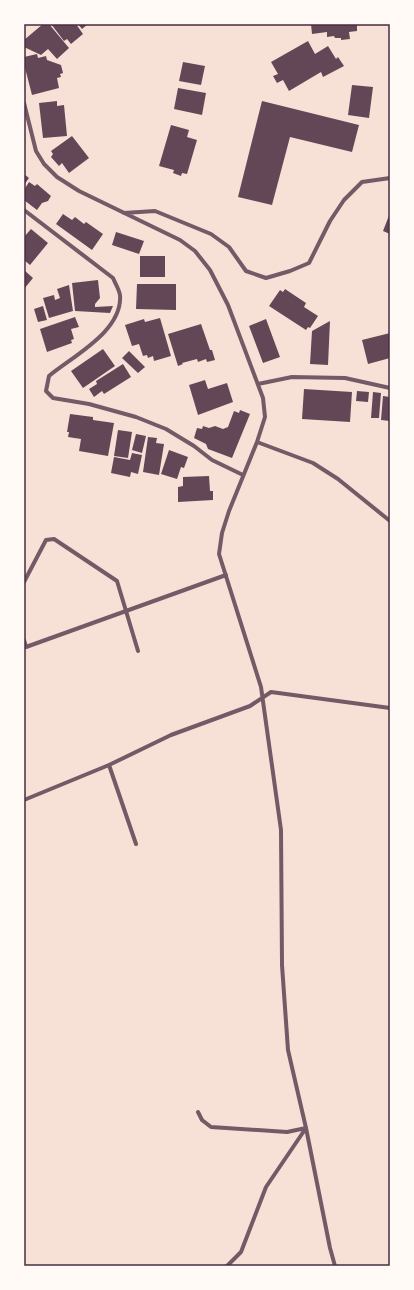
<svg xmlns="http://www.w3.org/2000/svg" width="414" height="1290" font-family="Karla,sans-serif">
  <rect width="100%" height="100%" fill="#f7e1d7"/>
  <!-- building -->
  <path fill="#644757" d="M43 24H49L69 48 57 59 48 49 41 55 24 47V40Z
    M51 24H76L83 34 71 44 67 39 64 41Z
    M78 24H88L82 29Z
    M311 24H357V31L349 32 350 39 341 40V38H335L334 36 327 37V32L312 34Z
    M308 41 315 54 328 46 336 59 338 57 344 66 323 77 321 72 289 91 283 80 277 83 273 76 278 74 271 62Z
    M37 54 38 58 46 56 47 60 61 65 63 73 60 74 61 77 57 78 59 88 32 95 24 64V57Z
    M183 62 205 66 201 85 179 81Z
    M352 85 373 87 369 118 348 115Z
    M178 88 206 93 202 115 174 109Z
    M57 101V106L64 105 67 136 43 138 39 103Z
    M262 101 359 125 352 152 290 137 272 205 238 197Z
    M171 125 189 130 187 137 197 140 187 174 182 173 181 176 173 173 174 170 159 166Z
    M72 136 89 158 69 173 62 163 59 166 51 157 53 154 51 151Z
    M24 174 29 178 24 185Z
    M29 182 35 186 37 184 51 196 48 201 42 203 37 210 24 200V190Z
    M390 213V234L383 231Z
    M63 214 72 220 75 217 84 224 86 222 103 234 92 250 56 224Z
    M31 229 48 243 30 265 24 260V237Z
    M116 232 144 241 139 254 112 245Z
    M140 256H165V277H140Z
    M24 270 33 278 24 289Z
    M98 280 100 298 95 304V307L113 306 110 313 75 311 72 283Z
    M137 284H176V310L136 309Z
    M69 285 73 311 49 318 43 298 54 295 55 300 60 298 57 289Z
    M285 289 306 303 304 307 318 316 310 328 308 327 306 330 269 306 280 290 283 292Z
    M43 306 47 320 38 322 34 309Z
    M75 317 79 327 71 329 74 339 71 340 72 343 47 352 40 329Z
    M160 318 171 356 154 361 153 356 148 358 147 355 143 356 139 344 132 346 125 325 144 319 145 322Z
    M266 319 280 357 263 363 249 326Z
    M330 321 328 365 310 364 312 331Z
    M201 324 210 350H212L215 360 207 362 206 359 198 362 197 359 182 363 183 364 178 366 168 334Z
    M390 333V358L368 364 362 340Z
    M103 349 115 366 83 388 71 371Z
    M129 351 145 367 138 373 122 358Z
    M123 364 131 377 104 394 102 391 94 397 89 389 97 384 96 381Z
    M205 380 208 389 227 383 233 402 198 415 189 385Z
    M304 389 352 392 350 422 302 419Z
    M357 391 369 392 368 402 356 401Z
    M373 392 381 393 379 418H371Z
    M383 396 390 397V421L381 420Z
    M240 410 250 414 232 458 208 449 206 444 194 438 197 428 202 429 203 426 209 428 215 426 223 429 228 427 234 411 239 413Z
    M70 414 93 417V420L114 423 108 456 79 451 81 439 68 437 69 432H67Z
    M118 430 132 432 128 458 114 456Z
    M136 434 146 436 142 453 132 450Z
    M148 437 157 438 156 443 164 444 159 475 143 472Z
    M169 450 188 457 184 468 181 467 177 479 161 474Z
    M132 453 142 455 138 474 131 472 130 477 111 473 114 457 130 460Z
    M209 476 210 491H213V500L178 502V487L183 486V477Z"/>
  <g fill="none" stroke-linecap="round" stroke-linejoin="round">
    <!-- minor -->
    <path stroke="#755966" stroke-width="4" d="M24 103 36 151 44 164 57 177 79 191 180 240 195 251 210 270 228 305 263 398 265 417 257 442 229 511 222 533 219 554 261 687 281 830 282 965 288 1050 306 1128 330 1248 335 1266
      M24 210 113 278C115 283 119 289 120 295 123 331 73 356 49 376L46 391 53 398 89 404 136 417 166 429 194 446 212 460 243 475
      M124 213 155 211 211 234 229 247 246 271 266 278 290 271 309 263 330 221 344 200 362 182 390 178
      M258 384 292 377 345 378 390 388
      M257 442 313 463 338 479 390 521
      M24 582 46 540 54 539 117 581 138 651
      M24 640 26 647 226 575
      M109 765 136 844
      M24 800 109 765 171 735 250 706 271 692 390 708
      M198 1112 202 1120 211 1127 287 1132 306 1128
      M227 1266 241 1252 266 1187 306 1128"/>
  </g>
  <!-- border -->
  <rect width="414" height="1290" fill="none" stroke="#fffaf5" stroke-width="50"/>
  <rect x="25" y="25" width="364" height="1240" fill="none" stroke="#4a2c40" stroke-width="1.5"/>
</svg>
